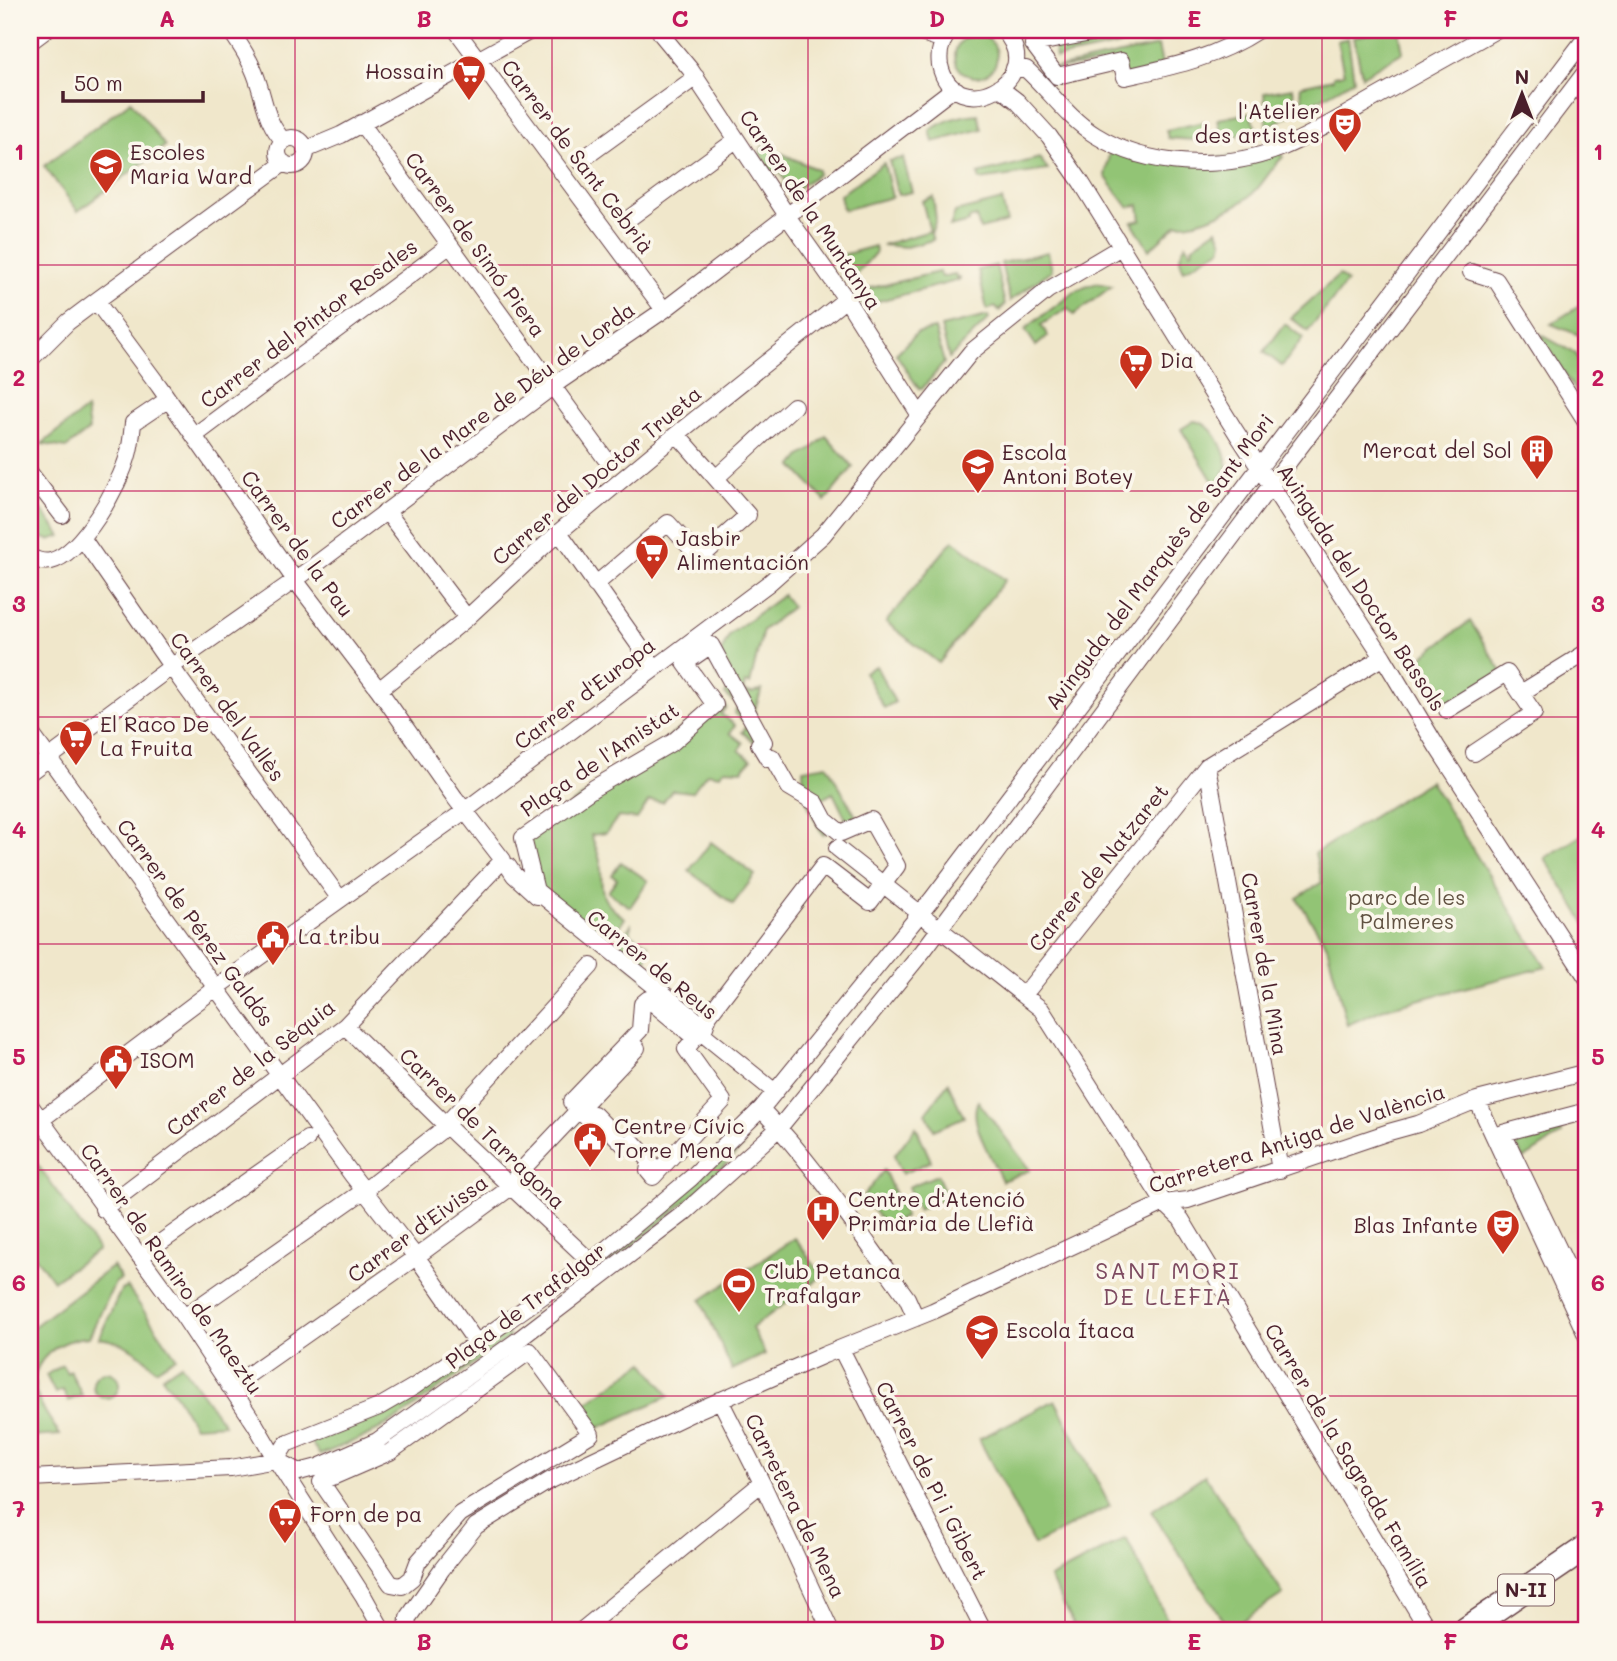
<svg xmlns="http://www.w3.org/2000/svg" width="1617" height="1661" font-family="Mali,sans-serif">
  <rect width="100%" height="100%" fill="#fbf7ec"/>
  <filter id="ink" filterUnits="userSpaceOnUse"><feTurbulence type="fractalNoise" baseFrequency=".0143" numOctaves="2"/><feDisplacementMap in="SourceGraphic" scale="14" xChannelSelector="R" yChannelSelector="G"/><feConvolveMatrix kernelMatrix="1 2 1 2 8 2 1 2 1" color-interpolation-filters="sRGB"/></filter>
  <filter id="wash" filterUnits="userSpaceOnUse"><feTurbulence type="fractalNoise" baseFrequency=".00686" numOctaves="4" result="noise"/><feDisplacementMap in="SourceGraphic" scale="28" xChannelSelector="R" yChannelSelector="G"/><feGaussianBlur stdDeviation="1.57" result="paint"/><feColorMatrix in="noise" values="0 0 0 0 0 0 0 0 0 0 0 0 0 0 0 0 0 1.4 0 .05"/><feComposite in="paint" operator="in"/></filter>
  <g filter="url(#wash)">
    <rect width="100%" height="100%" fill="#f0e7cb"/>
    <!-- green -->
    <path fill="#92c475" stroke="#6e7250" stroke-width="2" d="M1107 30H1155L1156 38 1056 58 1053 40Z
      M1388 30H1399L1403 52 1362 76 1354 37Z
      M955 56a21 21 0 1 1 42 0a21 21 0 1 1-42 0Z
      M1348 38 1354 80 1304 108 1300 86 1333 79V76L1344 74 1337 41Z
      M1158 46 1163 69 1125 77 1121 61 1051 69Z
      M1293 88 1297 112 1267 127 1264 93Z
      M131 101 165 146 78 211 44 166Z
      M1250 113 1257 131 1222 139 1218 119Z
      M978 114 982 129 933 142 930 130C945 120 960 115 978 114Z
      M1204 122 1207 141 1168 138 1166 130Z
      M763 145 818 170V174L788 195 782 185 786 182 780 172 774 175 760 154Z
      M1110 149 1147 162 1282 153 1283 157C1270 169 1263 185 1252 194 1236 209 1198 225 1177 224L1149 250 1132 222 1141 220 1139 205 1128 207 1105 176Z
      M903 158 912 192 898 195 889 161Z
      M1040 158 1048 170 980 180 978 174Z
      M884 163 892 197 843 210 840 195Z
      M933 197 936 219 931 234 933 240 906 247 882 245 930 231 922 201Z
      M1002 200 1007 222 980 229 976 217 969 219V222L950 227 955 212Z
      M1217 229 1223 241 1221 249 1184 270C1178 259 1179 254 1186 244L1191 252 1193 250 1192 247Z
      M875 246 876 252 854 277 845 264 841 266 850 281 847 282 831 258Z
      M1048 252 1052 270 1010 301 1001 263Z
      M996 265 1005 305 999 311 995 307 987 310 978 270Z
      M939 272 941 277 955 274 957 279 960 278V280L863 305 854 292Z
      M1339 275 1347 282 1308 331 1291 318Z
      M1097 283 1112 286 1074 315 1068 308 1041 325 1048 336 1036 346 1025 329 1077 290Z
      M1587 301V330L1584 337 1551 324Z
      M988 316 989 319 949 358 941 327Z
      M1285 324 1303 338 1282 366 1264 352Z
      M935 329 944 363 922 389H919L896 354 917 333Z
      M1540 334 1576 354 1587 382V410Z
      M86 409 89 430 66 448 42 444Z
      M1194 421C1214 423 1224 449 1228 466L1216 486 1181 429Z
      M826 436 853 467 825 501 793 466 801 456 812 449Z
      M42 510 61 536 49 540 30 534V520Z
      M953 540 1005 580 939 663 886 622Z
      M783 595 792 607 763 630 750 684 745 683 743 692 753 693 762 690 752 717 757 744 742 732 748 725 734 713 739 706 725 694 730 687 716 675 723 667 721 652 730 634Z
      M1470 621 1502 672 1449 705 1420 658Z
      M876 666 895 702 884 708 864 672Z
      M720 701 726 707 721 714 735 725 730 733 743 743 739 750 751 760 742 770 724 769 720 775 707 773 692 792 672 790 663 802 649 801 637 819 618 817 606 833 591 835C594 843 598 852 600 861 604 890 595 899 625 918L604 946 534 889 523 838Z
      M827 765 858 820 844 837 845 817 833 793 817 802 827 831 823 835C809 810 803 797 803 769Z
      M1430 781 1546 967 1386 1008 1347 1025 1327 946 1297 898 1322 882 1315 853Z
      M1587 832V926L1545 858Z
      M711 842 755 875 733 904 689 871Z
      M621 862 648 881 630 907 608 892 617 879 612 875Z
      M631 925V934L648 944 646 963 661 975 672 1000 611 951Z
      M948 1083 964 1117 934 1130 926 1113Z
      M978 1101 1030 1170 1002 1181C993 1160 967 1121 978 1101Z
      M1556 1121 1562 1134 1523 1159 1511 1133Z
      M916 1127 931 1161 902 1174 894 1156Z
      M735 1144H740L743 1147 698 1191 606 1268 600 1261Z
      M30 1154 98 1250 53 1281 30 1249Z
      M884 1170 905 1217 885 1226 863 1197Z
      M937 1175 947 1197 918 1210 908 1187Z
      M795 1238 822 1276 752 1328 765 1354 732 1370 701 1300Z
      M113 1266 121 1279 115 1283 89 1337C61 1338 28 1360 36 1392 40 1407 52 1422 60 1435L30 1437V1338L33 1327Z
      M127 1287 176 1357 156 1370C140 1352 123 1341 99 1338L121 1290Z
      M505 1331 510 1337 399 1418 366 1436 320 1455 310 1441 344 1430 410 1398Z
      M644 1362 669 1396 598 1428 584 1405Z
      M181 1364 224 1424 194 1426 177 1397 162 1377Z
      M62 1365 67 1373 70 1371 82 1395 68 1401 63 1390 55 1393 46 1375Z
      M93 1385a13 13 0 1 1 26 0a13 13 0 1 1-26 0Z
      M1055 1400 1110 1506 1034 1545 979 1439Z
      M1205 1475 1283 1594 1229 1629 1151 1511Z
      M1126 1538 1173 1631H1077L1050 1578Z"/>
  </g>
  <g filter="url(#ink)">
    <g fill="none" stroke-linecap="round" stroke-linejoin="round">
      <!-- street casing -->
      <g stroke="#633d43" stroke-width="18">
        <path id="street" d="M230 30C241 46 251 61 257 79 265 102 266 123 284 141
          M456 30 664 310
          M912 30 944 40
          M951 30C942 39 938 52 940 65 953 128 1051 81 1003 30
          M1107 30 1033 44 1057 76 1121 61 1125 77C1175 66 1215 58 1258 30
          M661 34 690 69 794 226 846 299 919 414
          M30 42 46 30
          M1014 68 1026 69C1050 91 1067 117 1095 135 1148 168 1223 171 1281 148 1315 134 1348 113 1380 95 1419 73 1457 52 1496 30
          M1000 88 1017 101 1049 136 1081 182 1236 432 1383 657 1437 747 1587 978
          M361 123 605 458
          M278 152a14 14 0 1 1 28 0a14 14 0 1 1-28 0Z
          M305 150 341 135 532 30
          M580 161 696 77
          M631 217 736 140
          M1471 272 1496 280 1587 423
          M96 301 159 386 295 580 379 690 455 798 503 860 345 1026 103 1209
          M30 360 68 322 96 301 284 163
          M194 436 449 246
          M30 473 62 515
          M716 478 794 406
          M387 512 467 618
          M559 532 655 668
          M83 539 180 679 340 899
          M30 557C36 560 43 563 51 561 82 553 120 485 128 455 131 445 132 433 133 423L167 400
          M595 585 668 523 700 558 748 515 677 434
          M711 645 764 742 759 744 768 759 772 757 789 787 816 803 825 820 841 833 871 820 897 866 870 902 823 866 709 1015 705 1027 534 889 535 887 523 838 594 788 673 742 715 705 685 663Z
          M379 690 467 618 559 532 677 434 846 299
          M1521 693 1587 652
          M1447 710 1507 673 1534 713 1474 753
          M30 732 352 1175 423 1266 476 1342
          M1207 766 1280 1170
          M30 772 171 667 295 580 560 381 664 310 949 92 957 90
          M837 848 1041 1009 1164 1203 1181 1219 1429 1631
          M508 866 514 875 537 896
          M1024 995 1207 766 1383 657
          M648 999 695 1038 686 1049 723 1101 653 1177 648 1171 650 1161 632 1141 626 1147 594 1114 588 1119 571 1102 640 1030 642 1004Z
          M692 1025 775 1092
          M345 1026 456 1135 591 1262
          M1477 1100 1587 1337
          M30 1105 184 1317 255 1424 276 1460 364 1597 383 1631
          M761 1109C816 1166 860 1234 907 1298L916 1318
          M1587 1111 1503 1133 1587 1308
          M30 1128 217 987 459 815 769 583 823 535 971 352 1048 290 1121 247
          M140 1257 307 1139
          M184 1317 365 1190 438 1133 591 966
          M841 1349 984 1631
          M530 1351 591 1434 460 1514 418 1562 412 1578 402 1586 391 1584 321 1482 390 1452Z
          M229 1386 244 1378 416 1257 511 1187 517 1175 637 1048
          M720 1400 762 1483 831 1631
          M276 1460 286 1444 379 1407 415 1386 591 1262 691 1178 761 1109 932 899 1587 36
          M276 1460 299 1472 318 1467 377 1441 518 1340 683 1214 779 1128 923 951 1271 485 1587 70
          M30 1478 231 1468 276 1460
          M407 1631 408 1618 442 1569 476 1526 549 1481 696 1411 824 1355 933 1311 1164 1203 1188 1200 1389 1132 1418 1124 1477 1100 1587 1072
          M581 1631 762 1483"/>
      </g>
      <!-- primary casing -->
      <g stroke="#633d43" stroke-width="27">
        <path id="primary" d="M1464 1631 1587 1547"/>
      </g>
      <!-- street -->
      <use href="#street" stroke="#fff" stroke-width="16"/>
      <!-- primary -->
      <use href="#primary" stroke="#fff" stroke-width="24"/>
    </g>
  </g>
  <!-- grid -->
  <path fill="none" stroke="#c2185b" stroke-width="2" stroke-opacity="0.55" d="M295 30V1631M552 30V1631M808 30V1631M1065 30V1631M1322 30V1631M30 265H1587M30 491H1587M30 717H1587M30 944H1587M30 1170H1587M30 1396H1587"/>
  <!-- icons -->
  <defs>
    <g id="supermarket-pin" transform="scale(1.75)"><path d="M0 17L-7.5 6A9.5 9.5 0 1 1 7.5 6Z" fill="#c8321e" stroke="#fbf7ec"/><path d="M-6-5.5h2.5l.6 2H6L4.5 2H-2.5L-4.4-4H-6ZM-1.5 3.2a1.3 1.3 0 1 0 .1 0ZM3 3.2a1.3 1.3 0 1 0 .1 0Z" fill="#fff"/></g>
    <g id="theatre-pin" transform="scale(1.75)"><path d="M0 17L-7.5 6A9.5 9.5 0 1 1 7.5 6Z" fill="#c8321e" stroke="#fbf7ec"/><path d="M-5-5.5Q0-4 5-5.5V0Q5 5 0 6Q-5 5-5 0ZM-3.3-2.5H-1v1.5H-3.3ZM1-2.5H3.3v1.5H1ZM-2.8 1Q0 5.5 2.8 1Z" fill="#fff"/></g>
    <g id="school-pin" transform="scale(1.75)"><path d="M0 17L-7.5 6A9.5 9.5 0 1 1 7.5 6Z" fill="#c8321e" stroke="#fbf7ec"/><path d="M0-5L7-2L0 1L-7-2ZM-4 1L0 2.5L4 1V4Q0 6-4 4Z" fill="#fff"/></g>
    <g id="building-pin" transform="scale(1.75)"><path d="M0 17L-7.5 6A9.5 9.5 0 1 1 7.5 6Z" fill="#c8321e" stroke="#fbf7ec"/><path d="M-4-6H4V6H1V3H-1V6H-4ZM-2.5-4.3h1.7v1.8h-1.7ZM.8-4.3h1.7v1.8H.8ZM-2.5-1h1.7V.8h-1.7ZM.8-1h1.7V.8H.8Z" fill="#fff"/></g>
    <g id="civic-pin" transform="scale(1.75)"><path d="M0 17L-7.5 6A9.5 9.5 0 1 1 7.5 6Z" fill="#c8321e" stroke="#fbf7ec"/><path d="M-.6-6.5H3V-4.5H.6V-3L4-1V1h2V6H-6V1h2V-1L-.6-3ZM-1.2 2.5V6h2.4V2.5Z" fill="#fff"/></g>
    <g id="hospital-pin" transform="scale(1.75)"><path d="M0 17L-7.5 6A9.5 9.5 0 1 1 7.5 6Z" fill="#c8321e" stroke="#fbf7ec"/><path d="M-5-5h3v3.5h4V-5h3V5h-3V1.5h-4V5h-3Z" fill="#fff"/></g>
    <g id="stadium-pin" transform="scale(1.75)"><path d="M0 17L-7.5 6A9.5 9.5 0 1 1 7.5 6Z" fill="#c8321e" stroke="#fbf7ec"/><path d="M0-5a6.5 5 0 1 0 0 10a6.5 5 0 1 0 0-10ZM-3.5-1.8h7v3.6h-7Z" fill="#fff"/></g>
  </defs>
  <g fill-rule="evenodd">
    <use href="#supermarket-pin" x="469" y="72"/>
    <use href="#theatre-pin" x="1345" y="124"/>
    <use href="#school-pin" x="106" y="165"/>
    <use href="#supermarket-pin" x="1136" y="361"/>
    <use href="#building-pin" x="1537" y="451"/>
    <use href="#school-pin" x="978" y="465"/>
    <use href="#supermarket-pin" x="652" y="551"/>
    <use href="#supermarket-pin" x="76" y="737"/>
    <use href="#civic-pin" x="273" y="937"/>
    <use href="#civic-pin" x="116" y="1061"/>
    <use href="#civic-pin" x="590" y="1139"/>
    <use href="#hospital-pin" x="823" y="1212"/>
    <use href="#theatre-pin" x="1503" y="1226"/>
    <use href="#stadium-pin" x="739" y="1284"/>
    <use href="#school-pin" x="982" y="1331"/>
    <use href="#supermarket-pin" x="285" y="1515"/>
  </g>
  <g text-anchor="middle" stroke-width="7" stroke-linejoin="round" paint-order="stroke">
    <!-- shield labels -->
    <rect fill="#fbf7ec" stroke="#7f6065" stroke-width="2" x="1498" y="1574.5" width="56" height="31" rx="5"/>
    <g font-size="19" font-weight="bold" fill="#4a1f2b">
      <text x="1526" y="1597">N-II</text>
    </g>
    <!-- poi labels -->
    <g font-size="21" fill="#4a1f2b" stroke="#fbf7ec" text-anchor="start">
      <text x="444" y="79" text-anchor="end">Hossain</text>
      <text x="1320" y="119" text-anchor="end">l'Atelier<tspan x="1320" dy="24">des artistes</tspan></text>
      <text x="130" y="160">Escoles<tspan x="130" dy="24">Maria Ward</tspan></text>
      <text x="1160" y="368">Dia</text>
      <text x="1512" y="458" text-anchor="end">Mercat del Sol</text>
      <text x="1002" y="460">Escola<tspan x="1002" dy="24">Antoni Botey</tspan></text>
      <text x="676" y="546">Jasbir<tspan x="676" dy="24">Alimentación</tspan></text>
      <text x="100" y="732">El Raco De<tspan x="100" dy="24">La Fruita</tspan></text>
      <text x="298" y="944">La tribu</text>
      <text x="140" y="1068">ISOM</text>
      <text x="614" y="1134">Centre Cívic<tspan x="614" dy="24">Torre Mena</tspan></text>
      <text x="848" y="1207">Centre d'Atenció<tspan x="848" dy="24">Primària de Llefià</tspan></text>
      <text x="1478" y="1233" text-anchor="end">Blas Infante</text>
      <text x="764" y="1279">Club Petanca<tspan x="764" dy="24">Trafalgar</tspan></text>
      <text x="1006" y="1338">Escola Ítaca</text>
      <text x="310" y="1522">Forn de pa</text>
    </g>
    <!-- street labels -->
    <g font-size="21" fill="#4a1f2b" stroke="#fbf7ec">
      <text transform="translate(577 157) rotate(53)" y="7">Carrer de Sant Cebrià</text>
      <text transform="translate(810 210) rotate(56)" y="7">Carrer de la Muntanya</text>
      <text transform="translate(475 245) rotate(54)" y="7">Carrer de Simó Piera</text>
      <text transform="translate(309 324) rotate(-37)" y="7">Carrer del Pintor Rosales</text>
      <text transform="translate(483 416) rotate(-36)" y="7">Carrer de la Mare de Déu de Lorda</text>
      <text transform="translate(597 476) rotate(-40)" y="7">Carrer del Doctor Trueta</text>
      <text transform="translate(297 544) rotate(54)" y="7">Carrer de la Pau</text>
      <text transform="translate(1160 562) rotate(-53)" y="7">Avinguda del Marquès de Sant Mori</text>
      <text transform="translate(1361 588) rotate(57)" y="7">Avinguda del Doctor Bassols</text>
      <text transform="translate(585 694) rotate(-37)" y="7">Carrer d'Europa</text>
      <text transform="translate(227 707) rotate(54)" y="7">Carrer del Vallès</text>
      <text transform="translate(600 760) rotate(-34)" y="7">Plaça de l'Amistat</text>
      <text transform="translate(1099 868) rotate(-51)" y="7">Carrer de Natzaret</text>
      <text transform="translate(195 923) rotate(54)" y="7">Carrer de Pérez Galdós</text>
      <text transform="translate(1264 964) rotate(80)" y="7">Carrer de la Mina</text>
      <text transform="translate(652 965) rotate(39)" y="7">Carrer de Reus</text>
      <text transform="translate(251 1068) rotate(-38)" y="7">Carrer de la Sèquia</text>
      <text transform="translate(482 1129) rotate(44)" y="7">Carrer de Tarragona</text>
      <text transform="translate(1297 1139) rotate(-18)" y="7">Carretera Antiga de València</text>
      <text transform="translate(418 1229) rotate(-36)" y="7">Carrer d'Eivissa</text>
      <text transform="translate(171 1269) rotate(55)" y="7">Carrer de Ramiro de Maeztu</text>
      <text transform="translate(526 1306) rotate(-37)" y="7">Plaça de Trafalgar</text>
      <text transform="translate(1348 1456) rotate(59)" y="7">Carrer de la Sagrada Família</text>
      <text transform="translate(931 1481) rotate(63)" y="7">Carrer de Pi i Gibert</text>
      <text transform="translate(795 1506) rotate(64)" y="7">Carretera de Mena</text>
    </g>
    <!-- park labels -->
    <g font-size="21" fill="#605141" stroke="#fbf7ec">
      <text x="1407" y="905">parc de les<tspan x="1407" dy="24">Palmeres</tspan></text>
    </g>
    <!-- neighbourhood labels -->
    <g font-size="23" letter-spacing="2" fill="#7d4a60" stroke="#fbf7ec">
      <text x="1168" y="1279">SANT MORI<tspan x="1168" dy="26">DE LLEFIÀ</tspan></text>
    </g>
  </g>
  <!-- margin -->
  <rect width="1617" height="1661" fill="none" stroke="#fbf7ec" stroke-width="77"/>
  <!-- north arrow -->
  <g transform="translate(1522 94)" stroke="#fbf7ec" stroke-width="5" paint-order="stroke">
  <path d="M0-5L12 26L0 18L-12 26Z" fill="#4a1f2b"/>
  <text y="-10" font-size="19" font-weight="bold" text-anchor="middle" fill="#4a1f2b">N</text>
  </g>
  <!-- scale -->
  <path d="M63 91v10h140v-10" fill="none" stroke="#4a1f2b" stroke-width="3.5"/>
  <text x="74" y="91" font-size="21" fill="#4a1f2b" stroke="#fbf7ec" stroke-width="5" paint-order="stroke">50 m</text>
  <rect x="38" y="38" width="1540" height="1584" fill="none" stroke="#c2185b" stroke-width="2.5"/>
  <g font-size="23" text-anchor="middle" font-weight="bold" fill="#c2185b">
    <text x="167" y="27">A</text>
    <text x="424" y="27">B</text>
    <text x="680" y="27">C</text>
    <text x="937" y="27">D</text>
    <text x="1194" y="27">E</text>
    <text x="1450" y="27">F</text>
    <text x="19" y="160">1</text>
    <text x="1598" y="160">1</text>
    <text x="19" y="386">2</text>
    <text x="1598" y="386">2</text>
    <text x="19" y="612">3</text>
    <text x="1598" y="612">3</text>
    <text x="19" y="838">4</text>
    <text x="1598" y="838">4</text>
    <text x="19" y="1065">5</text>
    <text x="1598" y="1065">5</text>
    <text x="19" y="1291">6</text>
    <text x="1598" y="1291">6</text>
    <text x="19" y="1517">7</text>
    <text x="1598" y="1517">7</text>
    <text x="167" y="1650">A</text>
    <text x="424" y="1650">B</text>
    <text x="680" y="1650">C</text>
    <text x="937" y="1650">D</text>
    <text x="1194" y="1650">E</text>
    <text x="1450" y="1650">F</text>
  </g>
</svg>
